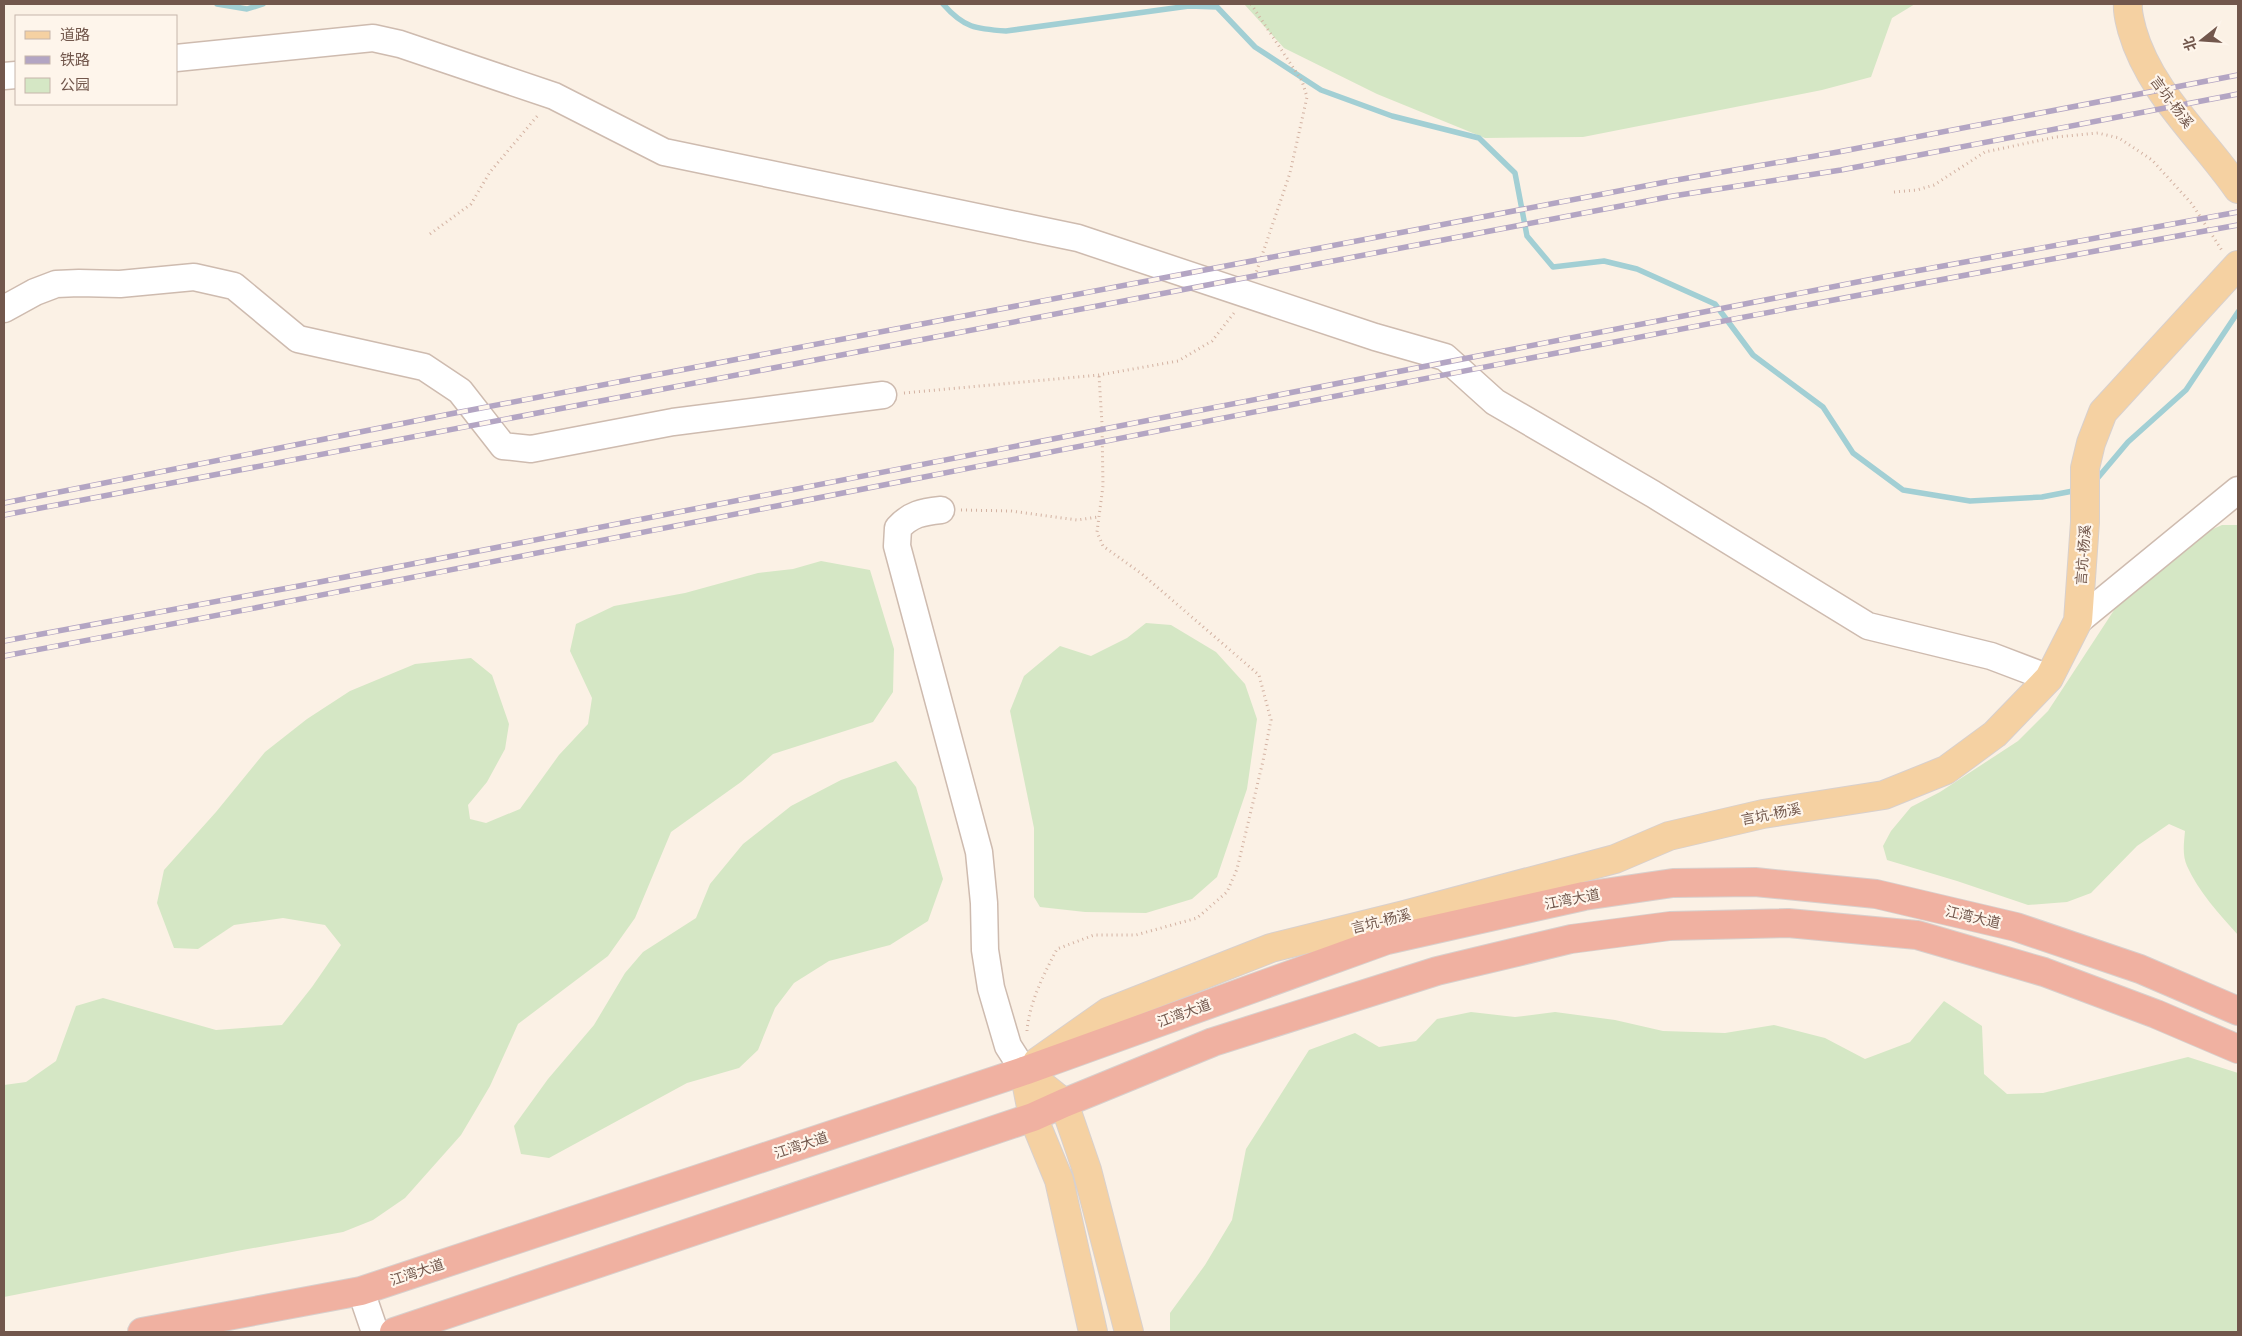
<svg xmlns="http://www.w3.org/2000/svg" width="2242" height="1336" font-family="Helvetica,'Noto Sans SC',sans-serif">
  <rect width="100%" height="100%" fill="#fbf1e5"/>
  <!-- green -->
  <path fill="#d5e7c5" d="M1244 4H1915L1892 18 1871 77 1822 90 1583 137 1485 138 1377 94 1284 48Z
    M2222 525H2238V935C2220 915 2198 891 2187 866 2182 855 2184 842 2185 831L2169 824 2137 846 2091 893 2067 902 2028 905 1957 881 1887 860 1883 846 1891 831 1911 807 1940 792 2018 741 2048 711 2120 601 2188 540Z
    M821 561 870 570 894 649 893 692 873 722 773 754 741 782 671 832 635 918 608 956 518 1024 490 1086 461 1135 405 1198 373 1220 343 1232 237 1251 4 1297V1085L26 1082 56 1061 76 1006 103 998 216 1030 282 1025 312 987 341 945 325 925 283 918 234 925 198 949 174 948 157 903 164 870 216 812 265 752 307 719 350 691 415 664 471 658 492 675 509 724 505 749 487 782 468 805 470 819 486 823 520 809 559 755 588 724 592 698 570 651 576 624 614 606 685 593 758 573 793 569Z
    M1146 623 1171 625 1216 652 1245 684 1257 719 1247 789 1217 877 1192 899 1146 913 1085 912 1040 907 1034 897V828L1010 711 1024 676 1060 646 1091 656 1127 638Z
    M896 761 916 787 943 879 928 921 890 945 829 961 794 983 775 1008 758 1050 739 1068 687 1083 549 1158 521 1154 514 1126 548 1079 594 1025 625 973 643 952 696 918 710 884 743 844 791 806 841 780Z
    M1944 1001 1982 1026 1984 1074 2007 1094 2043 1093 2188 1057 2238 1073V1332H1170V1313L1205 1265 1232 1220 1246 1149 1309 1050 1355 1033 1379 1047 1416 1041 1437 1019 1471 1012 1515 1017 1555 1012 1615 1020 1663 1031 1725 1033 1774 1025 1825 1038 1865 1059 1910 1042Z"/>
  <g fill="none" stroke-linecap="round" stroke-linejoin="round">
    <!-- stream -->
    <path stroke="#a2cfd4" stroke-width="5.5" d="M217 4 247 9 263 4
      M943 4C964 28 976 29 1006 31L1189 6 1217 7 1255 47 1321 90 1392 116 1479 138 1515 173 1527 236 1553 267 1604 261 1637 269 1715 304 1753 355 1823 407 1853 453 1903 490 1970 501 2042 497 2073 491
      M2096 480 2128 442 2186 390 2238 312"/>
    <!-- minor casing -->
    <g stroke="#cebbaf" stroke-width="29">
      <path id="minor" d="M176 58 373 38 400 44 554 96 664 152 1078 238 1375 337 1445 357 1495 402 1653 494 1868 626 1991 656 2049 678
        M4 76 16 75
        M4 309 35 292 56 284 79 283 120 284 194 277 234 286 298 339 424 367 460 391 503 446 531 449 673 422 883 395
        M941 510C922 512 911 514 898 528L897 546 979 852 984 903 985 950 991 988 1008 1046 1024 1071
        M2078 621 2238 490
        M361 1291 375 1332"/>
    </g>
    <!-- major casing -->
    <g stroke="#d8d0cd" stroke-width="30">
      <path id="major" d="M2128 4C2127 13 2130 21 2132 30 2150 93 2202 137 2238 189
        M1037 1062 1108 1012 1271 948 1404 915 1615 859 1669 836 1763 814 1884 795 1946 770 1995 734 2049 678 2078 621 2085 522V468L2091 443 2103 412 2238 265
        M1024 1071 1064 1103 1087 1170 1129 1332
        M1024 1071 1033 1117 1059 1180 1093 1332"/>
    </g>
    <!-- highway casing -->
    <g stroke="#d8d0cd" stroke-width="30">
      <path id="highway" d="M142 1332 361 1291 1024 1071 1387 940 1584 896 1673 883 1755 882 1876 894 2016 927 2140 969 2238 1011
        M394 1332 1033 1117 1064 1103 1213 1042 1437 971 1571 939 1670 926 1788 923 1917 935 2044 972 2156 1014 2238 1049"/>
    </g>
    <!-- path -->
    <path stroke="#d3b2a2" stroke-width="3" stroke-dasharray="1 4" stroke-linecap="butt" d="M1251 4 1302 81 1307 97 1290 173 1255 276
      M1894 192 1917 190 1934 185 1985 152 2056 137 2098 133 2119 138 2152 160 2192 204 2223 252
      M430 234 471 204 490 172 539 114
      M904 393 1099 375 1178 361 1212 341 1234 313
      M961 510 1011 511 1077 520 1098 517
      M1027 1031C1029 1003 1044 974 1057 949L1094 935H1136L1197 918 1227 892 1237 869 1263 761 1271 720 1259 675 1142 574 1103 546 1097 532 1103 486 1102 424 1099 375"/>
    <!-- minor -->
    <use href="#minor" stroke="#fff" stroke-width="26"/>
    <!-- major -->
    <use href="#major" stroke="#f5d1a2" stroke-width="28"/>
    <!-- highway -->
    <use href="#highway" stroke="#f0b1a1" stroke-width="28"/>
    <!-- rail casing -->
    <g stroke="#b3a5c3" stroke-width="5.5">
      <path id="rail" d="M4 503 450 414 1671 181 1838 152 2238 75
        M4 515 1673 196 1841 170 2238 94
        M4 641 299 586 1883 277 2238 212
        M4 656C749 515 1492 360 2238 225"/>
    </g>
    <!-- rail -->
    <use href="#rail" stroke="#fef5eb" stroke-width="4" stroke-dasharray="11" stroke-linecap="butt"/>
  </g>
  <g text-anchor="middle" stroke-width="4.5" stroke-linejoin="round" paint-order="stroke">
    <!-- street labels -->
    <g font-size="14" fill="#72574c" stroke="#fef5eb">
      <text transform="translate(2172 102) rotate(53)" y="5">言坑-杨溪</text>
      <text transform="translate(2083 555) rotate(-86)" y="5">言坑-杨溪</text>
      <text transform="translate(1771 814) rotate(-11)" y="5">言坑-杨溪</text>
      <text transform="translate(1572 899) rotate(-11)" y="5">江湾大道</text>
      <text transform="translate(1973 917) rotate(13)" y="5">江湾大道</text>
      <text transform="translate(1381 921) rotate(-14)" y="5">言坑-杨溪</text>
      <text transform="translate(1184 1013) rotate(-20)" y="5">江湾大道</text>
      <text transform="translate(801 1145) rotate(-18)" y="5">江湾大道</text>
      <text transform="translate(417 1272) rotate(-18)" y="5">江湾大道</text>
    </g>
  </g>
  <!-- border -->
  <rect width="2242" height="1336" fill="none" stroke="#72574c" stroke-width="10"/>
  <!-- legend -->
  <rect x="15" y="15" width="162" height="90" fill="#fef5eb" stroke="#c6b6ab"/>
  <rect x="25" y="31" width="25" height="8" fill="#f5d1a2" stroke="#c6b6ab"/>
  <text x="60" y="40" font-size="15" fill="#72574c">道路</text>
  <rect x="25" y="56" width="25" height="8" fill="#b3a5c3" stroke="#c6b6ab"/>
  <text x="60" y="65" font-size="15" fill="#72574c">铁路</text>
  <rect x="25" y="78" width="25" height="15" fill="#d5e7c5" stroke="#c6b6ab"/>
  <text x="60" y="90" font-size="15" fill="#72574c">公园</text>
  <!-- north arrow -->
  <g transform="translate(2202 40) rotate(253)" stroke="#fef5eb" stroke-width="4" paint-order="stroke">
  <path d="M0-4L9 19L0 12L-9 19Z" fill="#72574c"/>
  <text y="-8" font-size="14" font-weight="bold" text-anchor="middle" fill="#72574c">北</text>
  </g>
</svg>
